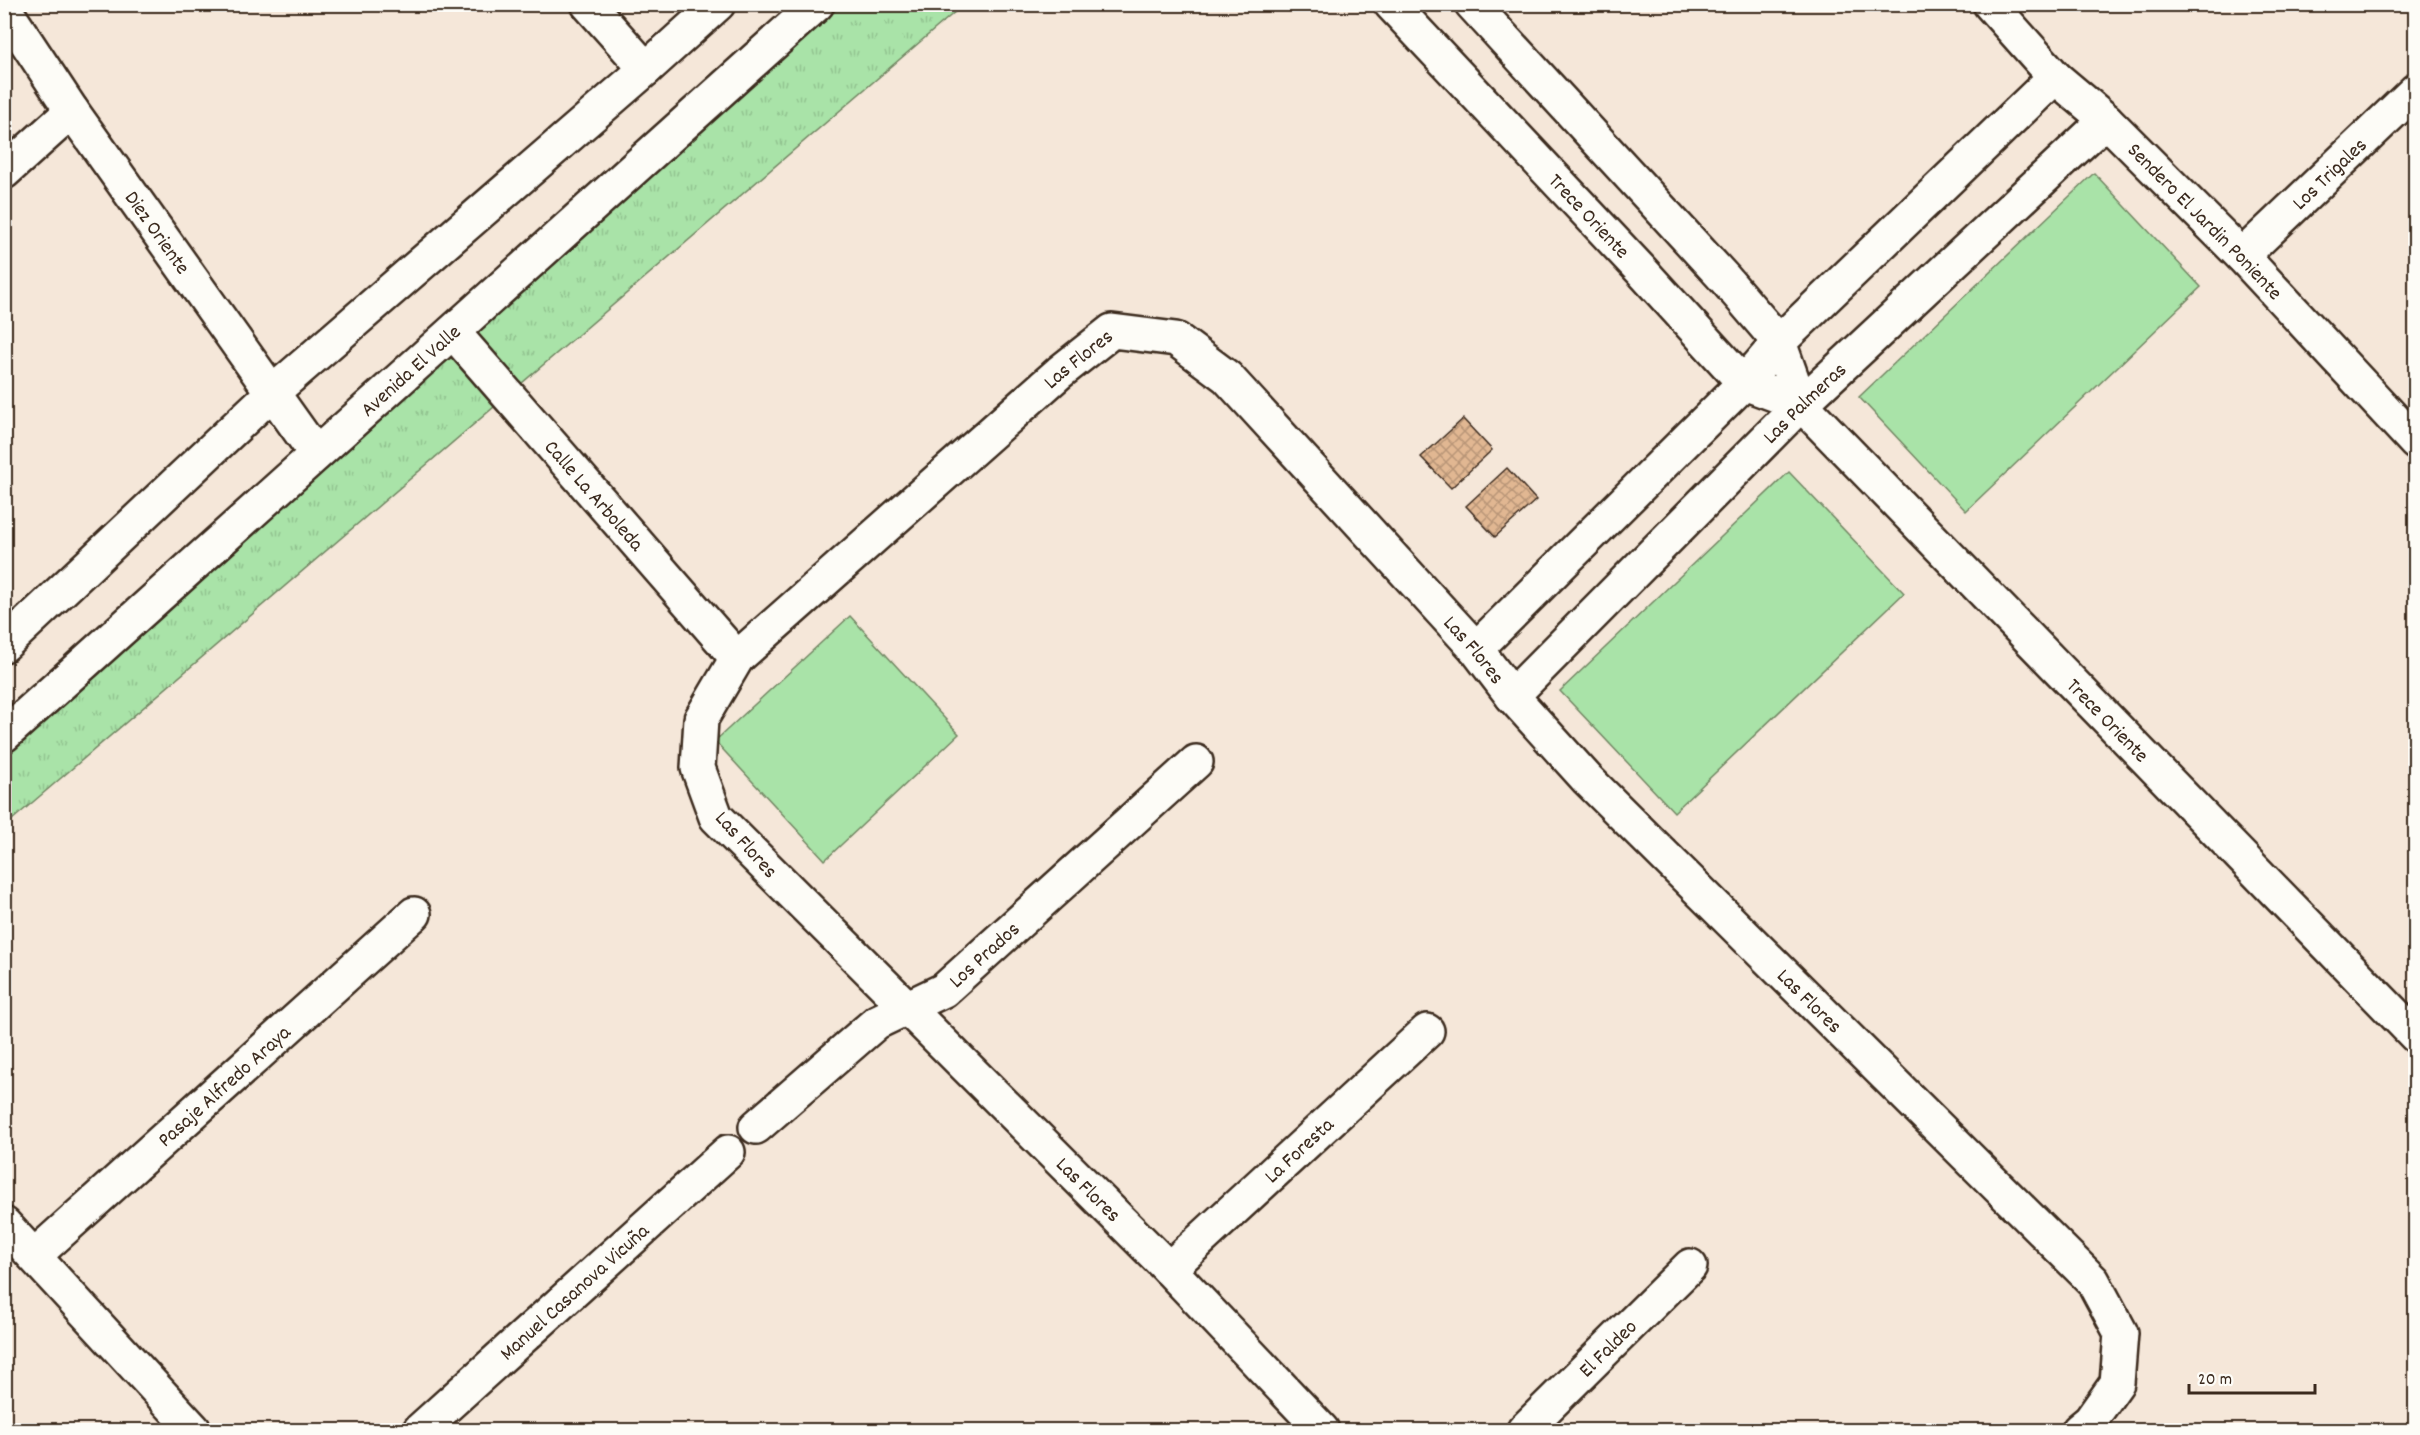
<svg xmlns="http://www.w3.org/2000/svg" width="2420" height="1435" font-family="Dekko,sans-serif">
  <defs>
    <pattern id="park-tufts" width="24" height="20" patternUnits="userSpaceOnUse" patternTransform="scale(1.5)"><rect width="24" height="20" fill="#a9e3a8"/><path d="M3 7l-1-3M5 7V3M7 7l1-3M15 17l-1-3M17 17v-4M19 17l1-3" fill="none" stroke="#92c390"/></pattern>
    <pattern id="building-cross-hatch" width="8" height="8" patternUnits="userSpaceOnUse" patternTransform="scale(1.5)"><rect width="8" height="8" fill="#e1b792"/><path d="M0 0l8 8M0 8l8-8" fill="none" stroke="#b89577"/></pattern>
  </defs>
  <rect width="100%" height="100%" fill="#f5e7d9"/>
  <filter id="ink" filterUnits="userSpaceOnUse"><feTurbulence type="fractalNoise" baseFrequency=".0167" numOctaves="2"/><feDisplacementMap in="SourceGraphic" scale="12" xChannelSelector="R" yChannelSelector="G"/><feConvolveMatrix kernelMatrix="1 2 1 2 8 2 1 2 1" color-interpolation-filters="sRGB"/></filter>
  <g filter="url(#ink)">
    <!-- grass -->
    <path fill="#a9e3a8" stroke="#728663" stroke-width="1.5" d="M2094 173 2201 287 1966 511 1859 397Z
      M1789 472 1904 593 1674 812 1560 691Z
      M850 616 959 734 825 860 715 741Z"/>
    <!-- park -->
    <path fill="url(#park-tufts)" stroke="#728663" stroke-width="1.5" d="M842 5H963L5 826 4 735 453 332Z"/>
    <!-- building -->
    <path fill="url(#building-cross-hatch)" stroke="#3b2a1e" stroke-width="1.5" d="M1463 419 1492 450 1451 488 1421 457Z
      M1507 468 1536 500 1495 537 1466 506Z"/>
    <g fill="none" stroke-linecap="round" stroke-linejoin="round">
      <!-- minor casing -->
      <g stroke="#3b2a1e" stroke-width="38">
        <g id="minor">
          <path d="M588 4 646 69"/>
          <path id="s1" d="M1391 4 1641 270 1744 383 1801 404"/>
          <path id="s2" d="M1472 4 1725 279 1779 342 1801 404 2416 1036"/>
          <path id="s3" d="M1990 4 2055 77 2106 120 2242 256 2416 443"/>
          <path id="s4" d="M4 8 72 111 316 454"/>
          <path d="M4 172 72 111"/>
          <path id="s5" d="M2242 256 2416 90"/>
          <path id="s6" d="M453 332 737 658"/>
          <path d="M4 645 273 392 646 69 718 4"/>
          <path d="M1476 649 1744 383 1779 342 2055 77"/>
          <path id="s7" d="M1512 696 1801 404 2106 120"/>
          <path id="s8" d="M4 735 817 4"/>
          <path id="s9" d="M756 1127 877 1022 944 990 1196 762"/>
          <path d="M4 1224 194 1430"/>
          <path id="s10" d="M34 1256 414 914"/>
          <path id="s11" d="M1169 1269 1427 1031"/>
          <path id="s12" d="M420 1430 728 1152"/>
          <path id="s13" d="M1322 1430 1169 1269 716 817 698 768 701 719 737 658 1060 372 1112 331 1176 339 1227 377 1476 649 1512 696 1587 779 2093 1281 2121 1333 2117 1383 2090 1421 2079 1430"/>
          <path id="s14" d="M1524 1430 1690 1266"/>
        </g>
      </g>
      <!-- minor -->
      <use href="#minor" stroke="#fdfcf7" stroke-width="33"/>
    </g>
  </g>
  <g text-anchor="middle" stroke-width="4.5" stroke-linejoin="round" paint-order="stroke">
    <!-- street labels -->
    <g font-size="21" fill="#3b2a1e" stroke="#fdfcf7">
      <text dy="7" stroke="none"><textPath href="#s5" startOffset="120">Los Trigales</textPath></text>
      <text dy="7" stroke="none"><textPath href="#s1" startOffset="290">Trece Oriente</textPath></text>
      <text dy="7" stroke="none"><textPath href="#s3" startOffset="306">Sendero El Jardin Poniente</textPath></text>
      <text dy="7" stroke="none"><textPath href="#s4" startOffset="272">Diez Oriente</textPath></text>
      <text dy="7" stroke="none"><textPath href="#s13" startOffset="1488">Las Flores</textPath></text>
      <text dy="7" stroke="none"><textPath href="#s8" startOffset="546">Avenida El Valle</textPath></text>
      <text dy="7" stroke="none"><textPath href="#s7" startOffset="414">Las Palmeras</textPath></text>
      <text dy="7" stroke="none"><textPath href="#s6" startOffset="216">Calle La Arboleda</textPath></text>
      <text dy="7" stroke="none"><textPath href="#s13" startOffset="2028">Las Flores</textPath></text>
      <text dy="7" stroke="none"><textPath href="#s2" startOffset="963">Trece Oriente</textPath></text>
      <text transform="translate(747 844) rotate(48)" y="7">Las Flores</text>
      <text dy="7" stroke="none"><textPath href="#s9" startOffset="288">Los Prados</textPath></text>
      <text dy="7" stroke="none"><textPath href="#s13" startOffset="2514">Las Flores</textPath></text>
      <text dy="7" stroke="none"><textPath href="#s10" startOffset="255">Pasaje Alfredo Araya</textPath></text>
      <text dy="7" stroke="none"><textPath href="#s11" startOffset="176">La Foresta</textPath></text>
      <text transform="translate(1089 1189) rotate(45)" y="7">Las Flores</text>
      <text dy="7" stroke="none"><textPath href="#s12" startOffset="207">Manuel Casanova Vicuña</textPath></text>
      <text dy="7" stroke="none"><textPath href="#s14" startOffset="117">El Faldeo</textPath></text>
    </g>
  </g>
  <!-- margin -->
  <rect width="2420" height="1435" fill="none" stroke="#fdfcf7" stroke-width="24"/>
  <rect x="12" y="12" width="2396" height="1411" fill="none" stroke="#3b2a1e" stroke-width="2" filter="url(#ink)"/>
  <!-- scale -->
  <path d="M2189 1384v9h126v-9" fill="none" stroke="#3b2a1e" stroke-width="3"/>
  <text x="2198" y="1384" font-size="18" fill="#3b2a1e" stroke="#fdfcf7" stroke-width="4.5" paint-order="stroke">20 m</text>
</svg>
